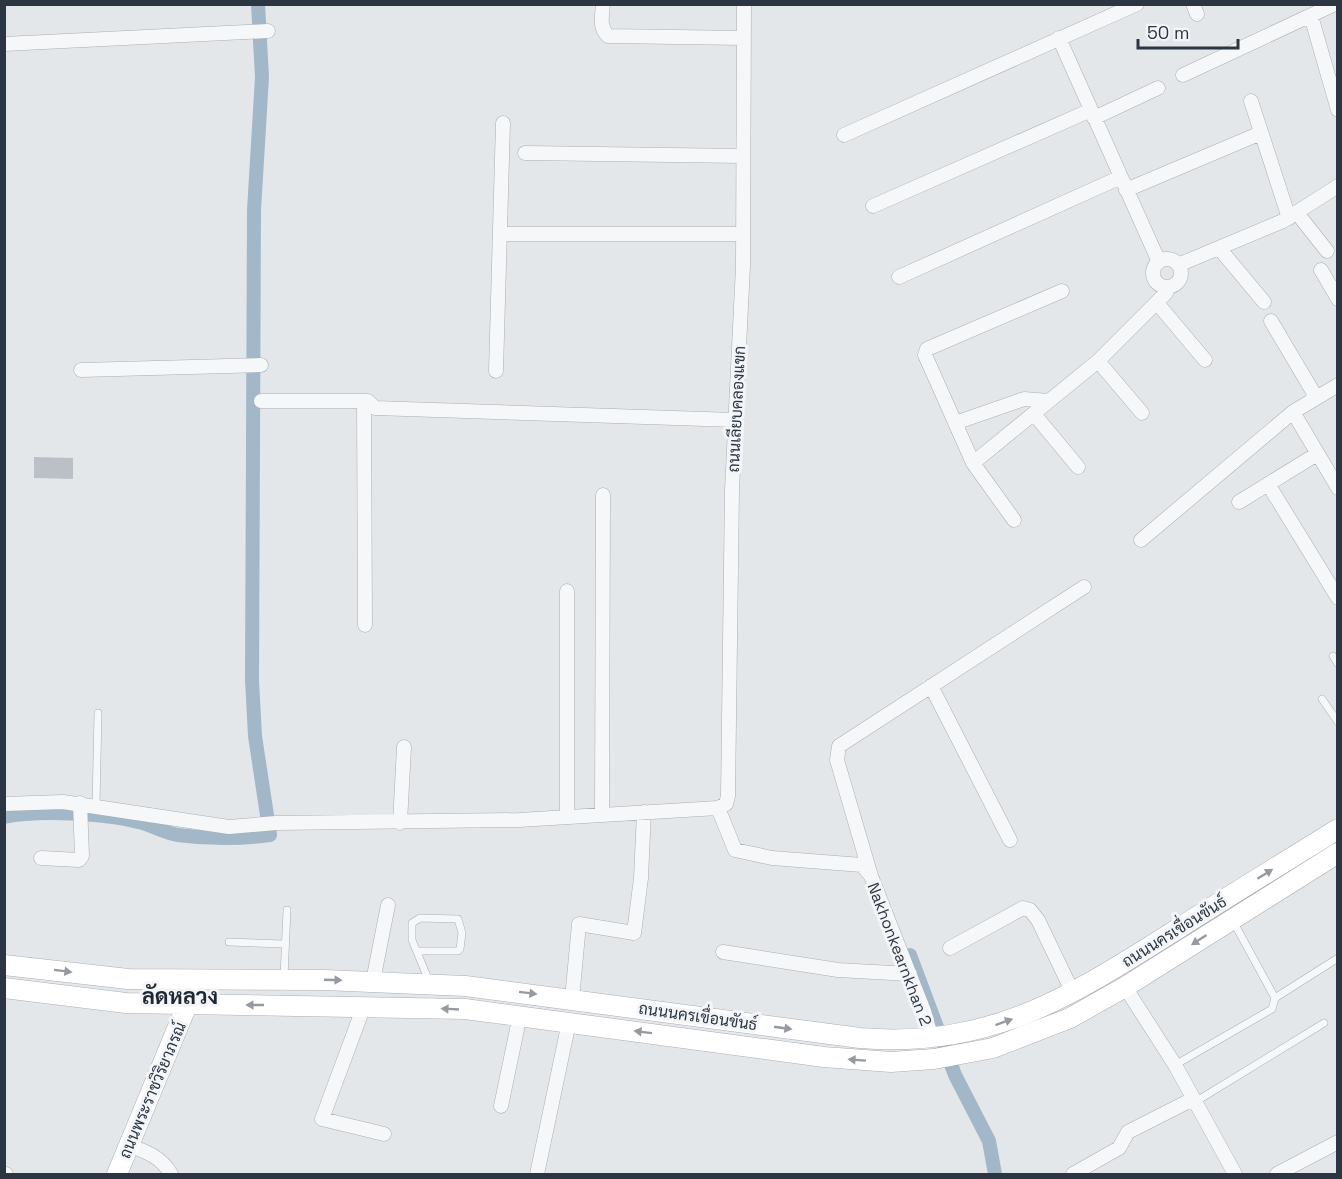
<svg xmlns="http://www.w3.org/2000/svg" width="1342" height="1179" font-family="'Space Grotesk',Sarabun,sans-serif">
  <rect width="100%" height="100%" fill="#e4e7ea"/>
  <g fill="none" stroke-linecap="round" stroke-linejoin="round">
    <!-- canal -->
    <path stroke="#a2b7c7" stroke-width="14" d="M4 817C37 810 105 813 138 822 152 825 164 833 178 835 208 839 241 839 270 835L255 736 252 680 254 210 262 77 258 4
      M910 955 955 1075 989 1141 995 1174"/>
  </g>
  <!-- building -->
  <path fill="#bbc0c7" d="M34 457 73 458V479L34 478Z"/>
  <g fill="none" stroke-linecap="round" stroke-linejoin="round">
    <!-- service casing -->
    <g stroke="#a9aeb4" stroke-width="8">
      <path id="service" d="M1333 656 1338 664
        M1322 699 1338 722
        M96 805 98 713
        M229 942 284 944
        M417 951H458L460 949 462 933 458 919 420 918 412 923V940L429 981
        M284 977 287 910
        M1275 998 1338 958
        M1175 1065 1272 1009 1275 998 1233 921
        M1195 1102 1324 1023"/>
    </g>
    <!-- minor casing -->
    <g stroke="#a9aeb4" stroke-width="15">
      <path id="minor" d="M603 4C602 16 599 28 608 36L744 38
        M1193 4 1197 14
        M1311 16 1338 110
        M1059 38 1159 262
        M4 44 268 31
        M1183 75 1335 4
        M1251 101 1289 218
        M1094 118 1158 88
        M844 135 1137 4
        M525 153 743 156
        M1126 190 1261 133
        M873 206 1091 110
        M1297 213 1327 251
        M501 234H743
        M1219 248 1264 302
        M1153 273a14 14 0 1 1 28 0a14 14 0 1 1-28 0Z
        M1178 265 1283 221 1338 186
        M1321 270 1338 299
        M899 277 1121 177
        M1157 303 1205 360
        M1271 321 1316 397
        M1098 361 1142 413
        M81 370 261 365
        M496 371 503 123
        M261 401H368L375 408 735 420
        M364 401 365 625
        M1293 412 1338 488
        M1034 414 1078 467
        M955 423 1024 399 1049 401
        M973 463 1098 361 1166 293 1168 287
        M1268 484 1338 598
        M1239 502 1317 454
        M1014 520 973 463 925 355 927 349 1062 291
        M1141 540 1293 412 1338 385
        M931 686 1010 840
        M4 804 63 802 229 827 276 823 519 820 718 808 726 804 728 796 732 490 743 266 744 4
        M718 808 735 850 772 858 862 865 871 876 924 1011 932 1039
        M602 814 603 495
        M567 817V591
        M400 823 404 747
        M41 858 79 860 82 856 80 803
        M871 876 837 760 839 746 1084 587
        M950 948 1023 908 1030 910 1038 920 1073 993
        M723 952 838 970 910 974
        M373 981 388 905
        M1125 987 1175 1065 1235 1174
        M572 999 579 924 634 933 641 878 644 812
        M364 1006 322 1119 384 1134
        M501 1106 520 1015
        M129 1145C147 1152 161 1157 171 1174
        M4 1174H6
        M537 1174 569 1022
        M1073 1174 1119 1148 1128 1132 1193 1099
        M1277 1174 1338 1142"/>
    </g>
    <!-- secondary casing -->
    <g stroke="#a9aeb4" stroke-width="21">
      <path id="secondary" d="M4 965 128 979 324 980 465 986 860 1038C992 1049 1073 995 1179 928 1232 894 1285 862 1338 829
        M4 988 126 1003 465 1009 824 1057 891 1062 934 1059 993 1048 1070 1018 1125 987 1338 853
        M117 1174 187 1005 189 993"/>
    </g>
    <!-- service -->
    <use href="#service" stroke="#f6f7f9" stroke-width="7"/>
    <!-- minor -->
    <use href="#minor" stroke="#f6f7f9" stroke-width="14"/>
    <!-- secondary -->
    <use href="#secondary" stroke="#fff" stroke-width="20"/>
  </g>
  <!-- one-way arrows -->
  <defs><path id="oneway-solid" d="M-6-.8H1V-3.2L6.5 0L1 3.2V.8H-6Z" transform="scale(1.5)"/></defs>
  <g fill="#969aa0">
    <use href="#oneway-solid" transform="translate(1265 874) rotate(-32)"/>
    <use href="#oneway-solid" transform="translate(1199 940) rotate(147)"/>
    <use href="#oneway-solid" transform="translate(63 971) rotate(7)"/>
    <use href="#oneway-solid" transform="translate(333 980) rotate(2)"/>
    <use href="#oneway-solid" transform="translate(528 993) rotate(7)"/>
    <use href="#oneway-solid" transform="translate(255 1005) rotate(180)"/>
    <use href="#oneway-solid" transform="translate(450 1009) rotate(-177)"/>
    <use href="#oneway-solid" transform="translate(1004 1022) rotate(-20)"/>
    <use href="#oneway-solid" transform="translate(783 1028) rotate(8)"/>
    <use href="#oneway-solid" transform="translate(643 1032) rotate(-173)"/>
    <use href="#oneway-solid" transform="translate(857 1060) rotate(-176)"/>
  </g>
  <g text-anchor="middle" stroke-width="6" stroke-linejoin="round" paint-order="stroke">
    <!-- street labels -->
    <g font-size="16" fill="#2c3642" stroke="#f3f5f8">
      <text transform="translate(736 409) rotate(-87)" y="6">ถนนเลียบคลองแขก</text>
      <text transform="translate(1174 931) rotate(-32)" y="6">ถนนนครเขื่อนขันธ์</text>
      <text transform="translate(900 954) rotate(69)" y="6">Nakhonkearnkhan 2</text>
      <text transform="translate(698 1016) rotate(8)" y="6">ถนนนครเขื่อนขันธ์</text>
      <text transform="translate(152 1090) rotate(-67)" y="6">ถนนพระราชวิริยาภรณ์</text>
    </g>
    <!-- district labels -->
    <g font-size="22" font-weight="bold" fill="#1e2733" stroke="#f3f5f8">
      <text x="180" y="1004">ลัดหลวง</text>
    </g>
  </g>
  <!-- border -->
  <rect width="1342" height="1179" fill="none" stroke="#2c3642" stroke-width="12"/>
  <!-- scale -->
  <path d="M1138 39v9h100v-9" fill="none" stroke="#2c3642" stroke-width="3"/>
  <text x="1147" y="39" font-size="18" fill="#2c3642" stroke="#f3f5f8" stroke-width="4.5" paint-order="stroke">50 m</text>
</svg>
